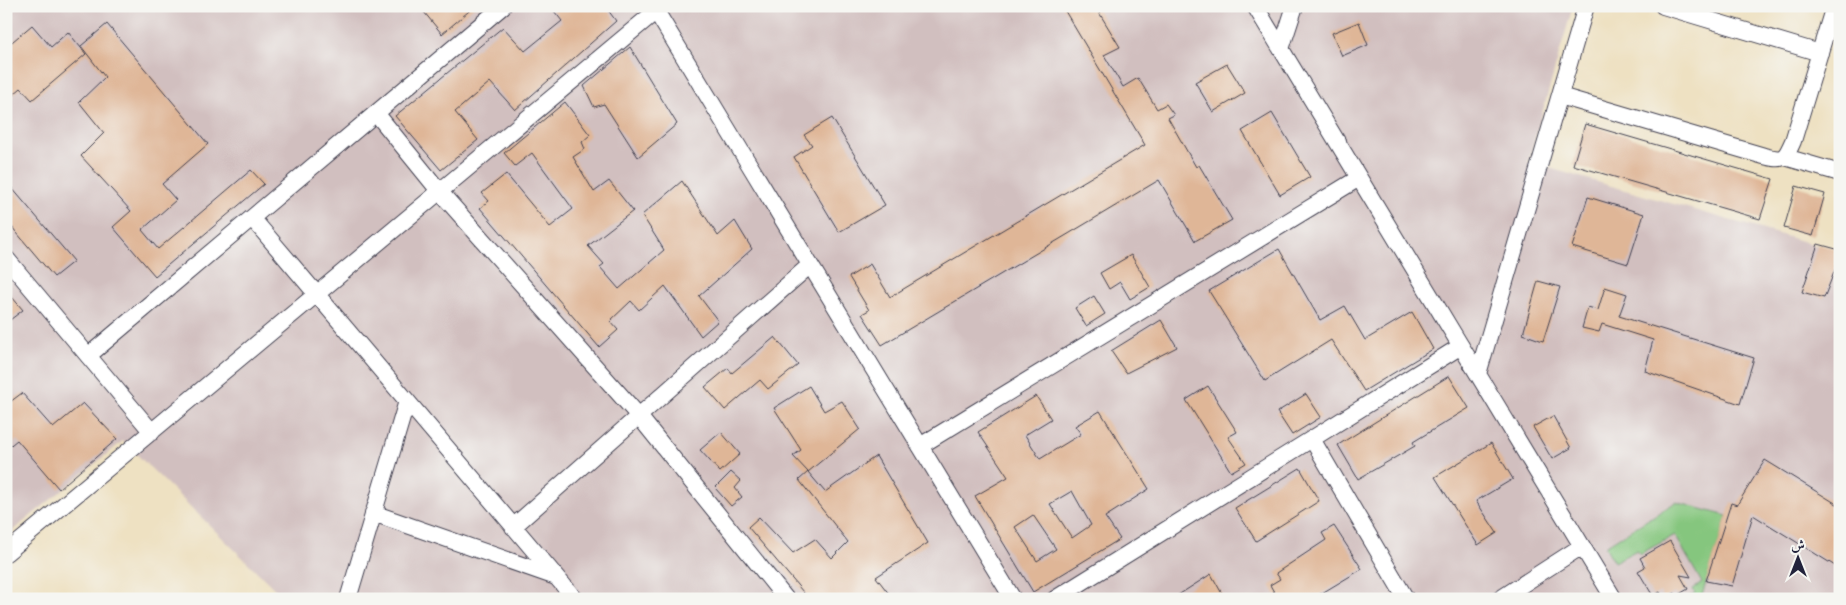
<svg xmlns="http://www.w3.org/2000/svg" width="1846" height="605" font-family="'IM FELL Great Primer',Amiri,serif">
  <rect width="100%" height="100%" fill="#f6f6f2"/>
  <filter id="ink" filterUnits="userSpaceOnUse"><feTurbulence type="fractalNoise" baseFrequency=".02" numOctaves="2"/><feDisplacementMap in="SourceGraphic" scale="10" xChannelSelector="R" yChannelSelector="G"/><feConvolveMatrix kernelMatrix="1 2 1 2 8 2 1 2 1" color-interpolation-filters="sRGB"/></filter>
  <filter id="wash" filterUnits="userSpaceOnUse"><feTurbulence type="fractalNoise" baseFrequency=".0096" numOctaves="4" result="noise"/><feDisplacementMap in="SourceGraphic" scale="20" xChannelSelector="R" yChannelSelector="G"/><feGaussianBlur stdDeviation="1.12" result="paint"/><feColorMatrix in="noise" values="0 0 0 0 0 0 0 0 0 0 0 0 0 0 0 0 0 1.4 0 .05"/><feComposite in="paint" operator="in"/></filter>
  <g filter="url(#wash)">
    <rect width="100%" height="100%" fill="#eee1c2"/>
    <!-- industrial -->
    <path fill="#d1bfbf" d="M6 6H1573L1528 162 1840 252V599H285L123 441 6 536Z"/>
    <!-- green -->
    <path fill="#85c67e" stroke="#54745c" d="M1676 502 1727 516 1701 599H1686L1695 593 1693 589 1702 583 1675 535 1640 554 1637 550 1614 562 1605 546Z"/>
    <g id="blocks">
      <!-- building -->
      <path fill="#dfb697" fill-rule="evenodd" d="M419 6H475L442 34Z
        M550 6H605L616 21 515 110 490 82 455 112 478 140 441 170 395 116 503 27 525 51 562 21Z
        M1062 6H1095L1120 47 1104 55 1123 87 1138 78 1157 109 1166 104 1174 115 1168 118 1196 167 1199 165 1232 220 1195 241 1159 180 882 345 862 314 869 310 849 277 870 264 890 297 1145 145Z
        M1359 22 1368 45 1342 56 1332 33Z
        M107 24 208 144 162 184 176 200 142 230 158 249 251 170 264 184 155 276 113 227 131 211 81 156 104 133 79 102 105 77 81 46Z
        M32 25 51 47 68 32 86 54 32 100 21 88 6 101V47Z
        M630 47 677 124 638 157 604 104 594 107 584 86Z
        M1227 64 1245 93 1213 112 1195 82Z
        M565 102 590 135 582 142 585 149 573 157 594 192 609 181 633 211 588 246 604 264 600 267 619 289 664 250 642 215 682 181 718 236 735 221 752 249 699 296 718 321 701 336 665 286 639 310 631 301 610 321 618 330 599 347 480 208 489 201 482 193 506 174 550 227 573 209 532 153 515 166 504 153Z
        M1272 113 1310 177 1280 195 1242 131Z
        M832 118 885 205 839 232 794 157 812 145 804 135Z
        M1585 124 1773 179 1760 219 1573 165Z
        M6 181 74 261 54 277 6 220Z
        M1796 186 1825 194 1813 236 1784 228Z
        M1588 197 1644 214 1628 264 1572 247Z
        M1818 244 1840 250V257L1824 298 1802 292Z
        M1279 249 1320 320 1345 306 1365 340 1412 312 1433 349 1364 391 1331 340 1265 381 1209 291Z
        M1131 255 1150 287 1130 299 1120 282 1109 289 1100 273Z
        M1538 281 1560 287 1543 341 1523 334Z
        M1605 287 1627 294 1619 316 1754 358 1740 404 1645 371 1653 340 1602 324 1599 332 1582 328 1588 307 1598 310Z
        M6 290 23 310 6 323Z
        M1094 296 1105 314 1086 326 1075 308Z
        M1161 320 1177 347 1126 373 1111 351Z
        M775 337 798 365 768 389 760 380 725 410 705 387 728 368 732 373Z
        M1449 376 1469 408 1413 442 1415 446 1358 479 1338 445Z
        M809 386 824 411 842 401 860 429 808 472 793 456 801 450 774 408Z
        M1208 386 1237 432 1228 437 1246 463 1231 472 1186 400Z
        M22 393 53 428 83 403 117 439 59 489 17 440 6 449V405Z
        M1306 394 1321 417 1292 435 1277 412Z
        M1036 396 1051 419 1025 435 1040 459 1081 434 1075 426 1100 411 1149 489 1105 517 1120 539 1033 592 975 496 1008 477 978 432ZM1072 491 1091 525 1072 538 1050 504ZM1033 515 1056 549 1037 561 1015 527Z
        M1553 416 1571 448 1552 459 1533 427Z
        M721 432 740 454 720 472 700 450Z
        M1491 443 1513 479 1476 501 1497 533 1478 545 1435 477Z
        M876 456 928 543 876 577 893 599H809L748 527 759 517 793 553 815 539 832 558 848 542 799 480 808 472 825 492Z
        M1765 460 1840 506V569L1753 515 1732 586 1706 581 1731 503 1737 505Z
        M1300 468 1319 501 1256 541 1235 508Z
        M731 472 741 481 735 488 742 497 731 506 715 488Z
        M1334 526 1362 569 1312 599H1278L1270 585 1280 579 1276 573 1326 540 1322 533Z
        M1670 541 1691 577 1680 575 1688 589 1676 596 1675 593 1663 599 1660 592 1653 596 1638 571 1645 567 1640 558Z
        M1211 574 1225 599H1172Z"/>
    </g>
  </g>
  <g filter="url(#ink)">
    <use href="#blocks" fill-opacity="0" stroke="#413f4f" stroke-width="1"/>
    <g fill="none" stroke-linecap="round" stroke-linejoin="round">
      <!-- minor casing -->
      <g stroke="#413f4f" stroke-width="18">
        <path id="minor" d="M653 6 1013 599
          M1255 6 1614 599
          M1663 6 1820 53
          M1281 49 1295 6
          M1560 96 1764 156C1784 161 1785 159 1793 141L1834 6
          M376 113 440 192 638 415 786 599
          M1785 157 1840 173
          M252 218 575 599
          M6 258 152 432
          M88 356 503 6
          M1478 374 1586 6
          M1312 439 1406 599
          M920 446 1359 178
          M373 513 556 577
          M513 527 810 265
          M6 553 656 11
          M348 599 407 401
          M1055 599 1461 346
          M1500 599 1582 546"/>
      </g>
      <!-- minor -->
      <use href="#minor" stroke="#fff" stroke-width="16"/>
    </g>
  </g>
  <!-- margin -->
  <rect width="1846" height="605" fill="none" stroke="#f6f6f2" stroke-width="25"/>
  <!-- north arrow -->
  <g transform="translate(1798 558)" stroke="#f6f6f2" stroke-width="4" paint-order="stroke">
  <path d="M0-4L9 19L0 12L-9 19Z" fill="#22223b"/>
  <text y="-8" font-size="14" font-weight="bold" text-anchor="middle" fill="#22223b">ش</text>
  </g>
</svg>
